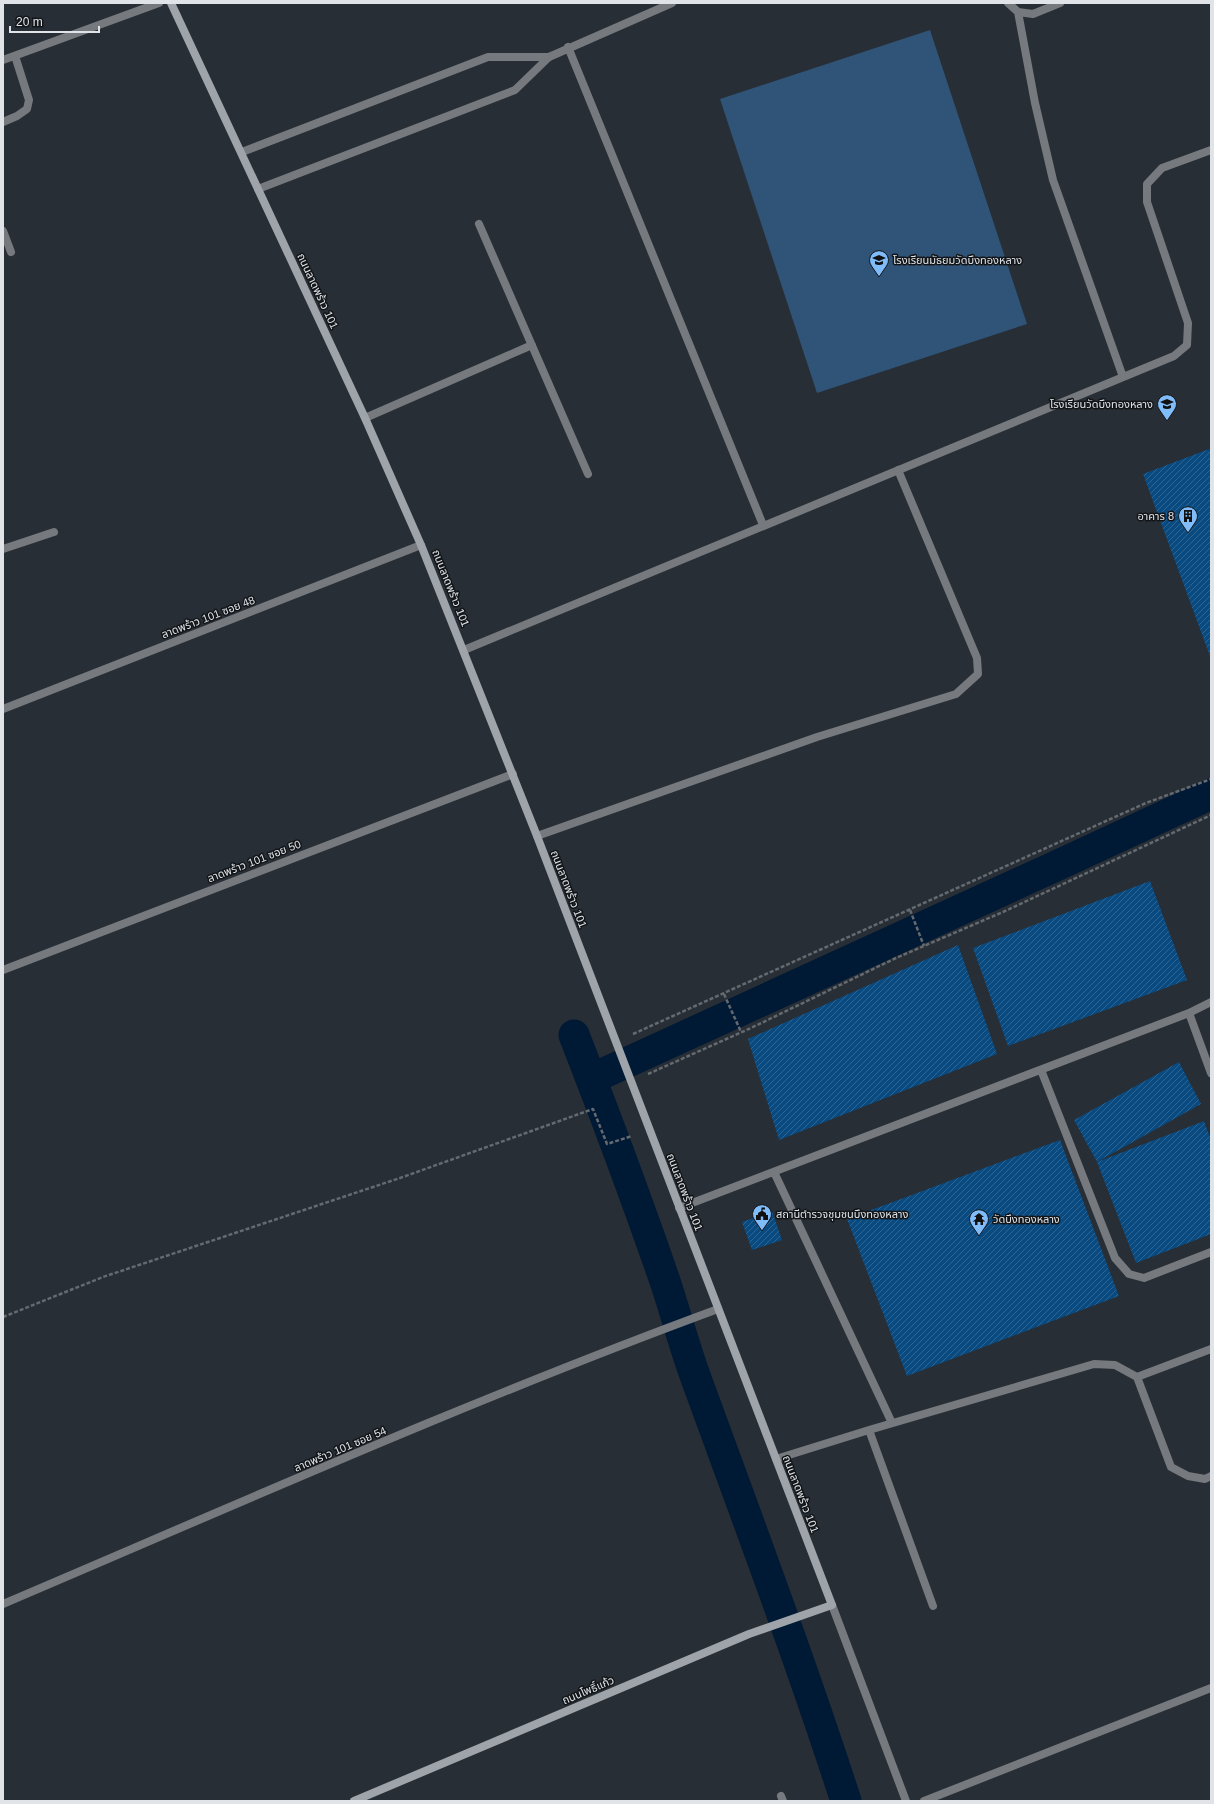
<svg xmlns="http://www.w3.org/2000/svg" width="1214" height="1804" font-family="Helvetica,'Noto Sans Thai',sans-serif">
  <defs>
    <pattern id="building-hatch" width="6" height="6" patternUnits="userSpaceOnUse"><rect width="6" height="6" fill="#094a80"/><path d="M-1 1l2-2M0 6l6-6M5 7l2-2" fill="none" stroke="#2d6492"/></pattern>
  </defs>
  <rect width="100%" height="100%" fill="#272e35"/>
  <!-- garden -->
  <path fill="#305478" d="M930 30 1027 324 817 393 720 99Z"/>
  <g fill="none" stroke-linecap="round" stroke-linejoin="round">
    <!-- canal -->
    <path stroke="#001935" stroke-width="31" d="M574 1035C606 1117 637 1200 666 1284 675 1312 683 1341 693 1370 745 1513 799 1656 846 1801
      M591 1079 1056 866 1211 794"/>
  </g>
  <!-- building -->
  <path fill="url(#building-hatch)" d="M1209 449 1211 453V659L1143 474Z
    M1150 881 1187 980 1008 1046 973 948Z
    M958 945 997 1054 779 1140 748 1039Z
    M1179 1062 1201 1104 1097 1162 1074 1120Z
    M1204 1121 1211 1140V1234L1136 1263 1097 1162Z
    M1060 1140 1119 1296 907 1376 847 1219Z
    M772 1211 782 1240 752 1250 742 1222Z"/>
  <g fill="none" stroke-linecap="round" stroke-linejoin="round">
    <!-- path -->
    <path stroke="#646a70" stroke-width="2.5" stroke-dasharray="4 2" stroke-linecap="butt" d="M910 910 924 946
      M724 994 741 1032
      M633 1034 1146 803 1211 779
      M648 1074 751 1028 896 958 1003 912 1211 815
      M3 1317 103 1277 400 1178 593 1109 607 1144 632 1136"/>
    <!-- lane -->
    <path stroke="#76797d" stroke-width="8" d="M1008 3 1018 12 1033 14 1060 3
      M1018 12 1035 103 1053 180 1123 377
      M568 47 763 525
      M549 57 672 3
      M3 122 17 116 27 109 29 100 15 56
      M479 224 588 474
      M3 231 11 252
      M365 418 532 345
      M464 650 1174 356 1187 345 1188 323 1147 202V184L1162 168 1211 150
      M537 836 817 737 956 694 978 674 977 658 898 470
      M1189 1013 1211 1073
      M1041 1070 1115 1258 1129 1274 1144 1278 1211 1252
      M774 1172 892 1423
      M679 1208 1189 1013 1211 1002
      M1137 1377 1171 1467 1188 1476 1205 1479 1211 1476
      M869 1430 933 1606
      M776 1459 869 1430 1094 1364 1115 1365 1137 1377 1211 1349
      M781 1796 783 1801"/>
    <!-- street -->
    <path stroke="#76797d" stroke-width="8" d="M3 60 159 3
      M242 152 488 57H549
      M258 189 515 90 549 57
      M3 549 54 532
      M3 709 421 545
      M3 970 513 774
      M3 1604C240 1503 476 1398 718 1309
      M832 1605 906 1801
      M924 1801 1211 1688"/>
    <!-- secondary -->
    <path stroke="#9fa4aa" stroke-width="8" d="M171 3 365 418 421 545 537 836 832 1605 749 1634 354 1801"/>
  </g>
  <!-- icons -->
  <defs>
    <g id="school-pin" transform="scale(1)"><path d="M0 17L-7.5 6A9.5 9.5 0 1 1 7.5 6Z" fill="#81bcfa" stroke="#131619"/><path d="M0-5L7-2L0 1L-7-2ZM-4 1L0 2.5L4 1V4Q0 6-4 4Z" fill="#111"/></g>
    <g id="building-pin" transform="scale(1)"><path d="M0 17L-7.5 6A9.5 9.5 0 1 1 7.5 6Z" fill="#81bcfa" stroke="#131619"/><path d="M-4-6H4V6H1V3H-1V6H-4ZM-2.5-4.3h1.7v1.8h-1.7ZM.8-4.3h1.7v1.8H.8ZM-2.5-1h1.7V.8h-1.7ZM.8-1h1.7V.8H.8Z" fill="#111"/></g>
    <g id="civic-pin" transform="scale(1)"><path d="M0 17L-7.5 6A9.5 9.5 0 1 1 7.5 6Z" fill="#81bcfa" stroke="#131619"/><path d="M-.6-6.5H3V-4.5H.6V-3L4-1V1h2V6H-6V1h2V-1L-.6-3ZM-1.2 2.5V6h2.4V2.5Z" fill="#111"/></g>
    <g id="temple-pin" transform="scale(1)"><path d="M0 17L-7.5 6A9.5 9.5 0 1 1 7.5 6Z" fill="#81bcfa" stroke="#131619"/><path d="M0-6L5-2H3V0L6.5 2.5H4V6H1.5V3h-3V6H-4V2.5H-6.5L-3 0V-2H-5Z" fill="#111"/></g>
  </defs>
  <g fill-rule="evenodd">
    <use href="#school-pin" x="879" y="260"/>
    <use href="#school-pin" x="1167" y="404"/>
    <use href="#building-pin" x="1188" y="516"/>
    <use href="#civic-pin" x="762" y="1214"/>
    <use href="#temple-pin" x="979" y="1219"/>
  </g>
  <g text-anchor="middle" stroke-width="3" stroke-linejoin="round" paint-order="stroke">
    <!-- poi labels -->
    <g font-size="11" fill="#e0e4e9" stroke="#131619" text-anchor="start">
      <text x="893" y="264">โรงเรียนมัธยมวัดบึงทองหลาง</text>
      <text x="1153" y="408" text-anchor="end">โรงเรียนวัดบึงทองหลาง</text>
      <text x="1174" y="520" text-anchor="end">อาคาร 8</text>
      <text x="776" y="1218">สถานีตำรวจชุมชนบึงทองหลาง</text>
      <text x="993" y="1223">วัดบึงทองหลาง</text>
    </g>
    <!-- street labels -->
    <g font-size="11" fill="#e0e4e9" stroke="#131619">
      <text transform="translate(318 291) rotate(65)" y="4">ถนนลาดพร้าว 101</text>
      <text transform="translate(451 588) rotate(68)" y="4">ถนนลาดพร้าว 101</text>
      <text transform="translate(208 617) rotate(-21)" y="4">ลาดพร้าว 101 ซอย 48</text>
      <text transform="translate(254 861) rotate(-21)" y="4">ลาดพร้าว 101 ซอย 50</text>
      <text transform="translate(569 889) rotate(69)" y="4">ถนนลาดพร้าว 101</text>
      <text transform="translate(685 1192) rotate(69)" y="4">ถนนลาดพร้าว 101</text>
      <text transform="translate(340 1449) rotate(-23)" y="4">ลาดพร้าว 101 ซอย 54</text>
      <text transform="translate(801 1494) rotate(69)" y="4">ถนนลาดพร้าว 101</text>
      <text transform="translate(588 1690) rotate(-23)" y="4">ถนนโพธิ์แก้ว</text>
    </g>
  </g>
  <!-- border -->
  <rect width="1214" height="1804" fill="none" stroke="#e0e4e9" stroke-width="8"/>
  <!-- scale -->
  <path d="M10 26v6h89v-6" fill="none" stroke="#e0e4e9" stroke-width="2"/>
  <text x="16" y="26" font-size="12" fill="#e0e4e9" stroke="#131619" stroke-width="3" paint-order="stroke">20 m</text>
</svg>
